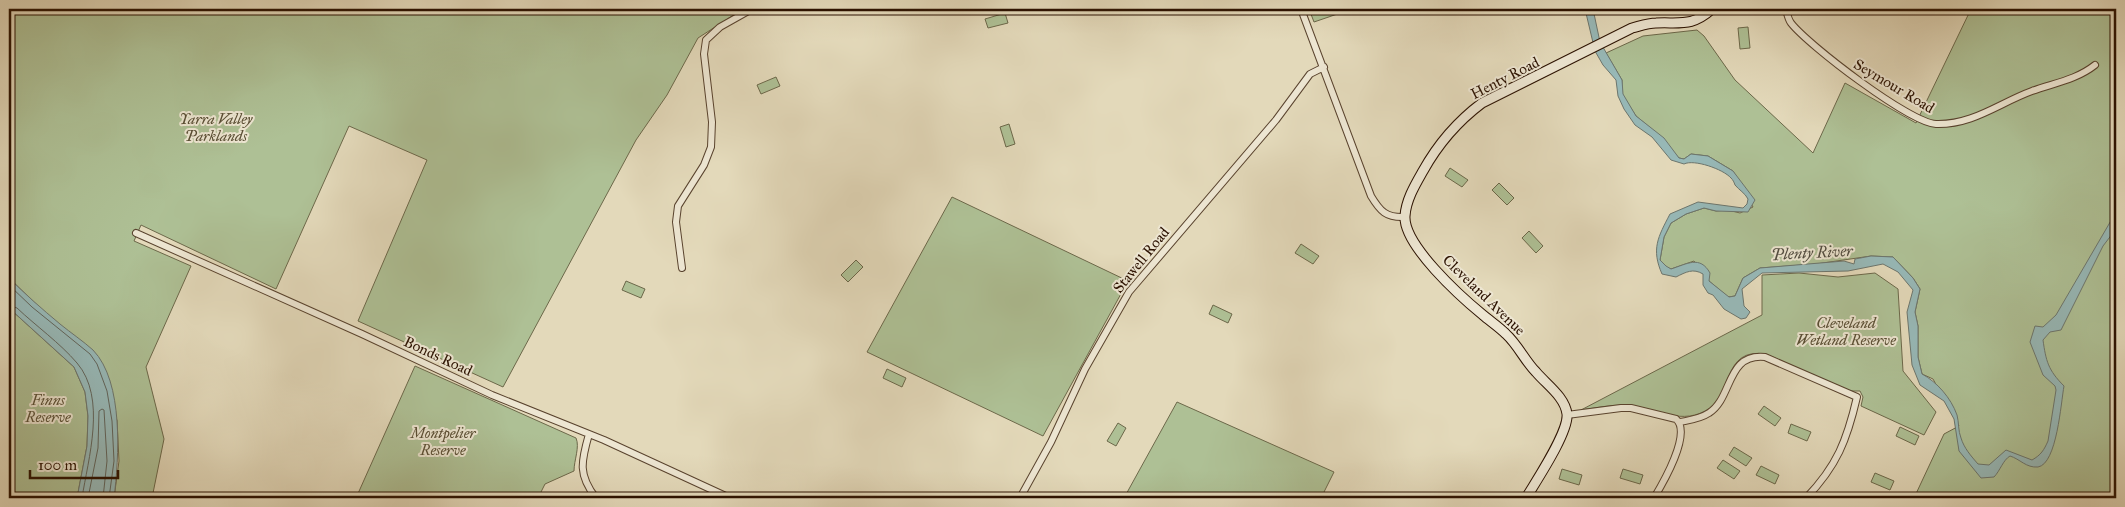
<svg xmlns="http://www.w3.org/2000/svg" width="2125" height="507" font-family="'IM FELL Great Primer',serif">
  <rect width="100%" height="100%" fill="#e3d9ba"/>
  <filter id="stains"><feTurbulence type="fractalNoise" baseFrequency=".004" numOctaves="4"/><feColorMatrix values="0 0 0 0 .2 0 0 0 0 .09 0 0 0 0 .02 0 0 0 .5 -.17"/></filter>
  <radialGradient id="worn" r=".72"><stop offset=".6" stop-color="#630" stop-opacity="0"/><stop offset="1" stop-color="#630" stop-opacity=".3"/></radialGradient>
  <!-- green -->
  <path fill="#aec095" stroke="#6c684a" d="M9 9H743L698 38 667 95 636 140 503 387 358 321 427 160 349 126 276 289 141 225 134 241 191 266 146 367 164 439 152 498H114L119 461 117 420 35 303 9 278Z
    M1309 9H1352L1314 22Z
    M1971 9H2116V498H1914L1944 434 1959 426 1933 379 1922 374 1918 357V326L1915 312 1920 289 1913 278 1893 257 1871 256 1816 264 1760 268 1743 278 1735 296 1728 297 1709 281 1694 261 1671 269 1666 267 1660 260 1664 237 1671 223 1686 214 1704 208 1716 211 1728 210 1740 213 1753 207 1733 171 1708 156 1691 154 1684 159 1679 158 1654 131 1636 116 1622 94V80L1606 53 1643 36 1697 30 1704 36 1735 80 1813 153 1845 83 1916 123Z
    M1005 13 1008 23 988 28 985 19Z
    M1748 27 1750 48 1740 49 1738 28Z
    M776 77 780 86 761 94 757 85Z
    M1009 124 1015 144 1006 147 1000 127Z
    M1450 168 1468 180 1462 187 1445 176Z
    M1499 183 1514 198 1507 205 1492 190Z
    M952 197 1128 281 1043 436 867 352Z
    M1529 231 1543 246 1536 253 1522 238Z
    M1301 244 1319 256 1313 264 1295 253Z
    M856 260 863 267 848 282 841 275Z
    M1799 273 1838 277 1875 273 1898 289 1903 371 1936 412 1924 435 1861 406 1863 397 1860 391H1850L1766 354C1721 347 1734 396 1705 411 1677 426 1651 405 1623 405 1609 405 1595 408 1581 410L1762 315V275Z
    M626 281 645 289 641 298 622 290Z
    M1213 305 1232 314 1228 323 1209 314Z
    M9 308 74 367 85 392 88 416 87 446 77 498H9Z
    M415 366 576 438C580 447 574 460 574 471L545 484 538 498H356Z
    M887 369 906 378 902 387 883 378Z
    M1177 402 1334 472 1321 498H1124Z
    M1764 406 1781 418 1775 426 1758 414Z
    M1118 423 1126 428 1116 446 1107 441Z
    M1791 424 1811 432 1807 441 1788 433Z
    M1900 427 1919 436 1915 445 1896 436Z
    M1734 447 1752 458 1746 466 1729 455Z
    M1723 460 1740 471 1734 479 1717 468Z
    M1761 466 1779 475 1775 484 1756 475Z
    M1562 469 1582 475 1579 485 1559 479Z
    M1623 469 1643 475 1640 484 1620 478Z
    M1875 473 1894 481 1890 490 1871 482Z"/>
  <!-- water -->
  <path fill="#97b9b8" stroke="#6c766e" d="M1585 9H1593L1600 42 1622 80 1623 94 1636 116 1664 138 1679 158 1684 159 1691 154 1708 156 1733 171 1755 200 1748 212 1716 211 1704 208 1686 214 1671 223 1664 237 1660 260 1666 266 1671 269C1687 264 1700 255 1710 273L1709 281 1729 297 1735 296 1743 278 1760 268 1844 261 1854 264 1855 259 1871 256 1893 257 1913 278 1920 289 1915 312 1918 326V357L1922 374C1937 382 1951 398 1957 415 1959 422 1958 431 1961 438 1964 448 1971 456 1978 464L1989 465 2006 450 2032 460C2041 455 2044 450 2048 441L2056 390 2055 386 2043 375 2030 342 2035 326 2043 327 2056 315 2116 212V229L2103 246 2061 330 2050 332 2043 340C2046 361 2048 370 2064 386 2061 402 2057 464 2038 467 2026 468 2020 459 2010 456 2003 460 2000 471 1994 477L1981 478 1959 451 1954 419 1944 401 1920 385 1912 365 1907 312 1913 290 1898 272 1883 264 1848 271 1762 273 1742 289 1744 306 1750 312 1746 318 1741 319 1724 309 1713 295 1708 293 1703 285V274C1693 268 1686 272 1676 277L1662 274C1651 249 1658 237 1670 214L1698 202 1743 208 1747 204 1748 199C1745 193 1739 190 1735 185 1734 182 1733 180 1731 178 1723 169 1694 159 1684 164L1671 160 1652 137 1635 125 1624 109 1618 96 1616 80 1603 65 1595 51Z
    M9 278C25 294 42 309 60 324 71 333 83 341 93 350 124 382 119 458 114 498H77L87 446 88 416 85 392 74 367 9 308Z"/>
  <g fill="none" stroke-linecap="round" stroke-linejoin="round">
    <!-- shore -->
    <path stroke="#61655c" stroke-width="1" d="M9 285 32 307 90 354 97 364 107 391 112 421 114 461 109 498
      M9 305 17 308C36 326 60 343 77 363 107 398 88 459 82 498
      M88 498 98 448 99 411 102 409 104 410 107 461 103 498"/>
    <!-- street casing -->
    <g stroke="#59432e" stroke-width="8">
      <path id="street" d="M1301 9 1371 196C1380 211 1386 218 1405 217
        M1786 9C1787 13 1788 19 1791 23 1808 45 1910 123 1936 124 1973 125 1999 103 2032 91 2054 83 2076 80 2095 65
        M136 233 362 334 492 395 604 440 730 498
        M682 268 676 222 678 206 704 165 711 147 712 122 704 54 706 40 720 27 752 9
        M1567 415 1621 408H1631L1676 419C1692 433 1663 483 1654 498
        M1680 422C1690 420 1700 419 1709 413 1733 398 1726 353 1765 357L1857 397C1847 440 1837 466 1806 498
        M589 434C581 462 578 475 596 498
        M1020 498 1051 442 1085 369 1129 292 1276 120 1310 74 1324 67"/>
    </g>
    <!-- secondary casing -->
    <g stroke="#2b1100" stroke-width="11">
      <path id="secondary" d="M1526 498C1536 481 1569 432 1567 414 1565 397 1547 385 1536 372 1525 361 1518 345 1506 334 1499 327 1490 321 1483 315 1461 297 1403 245 1405 216 1406 200 1415 185 1423 171 1438 144 1458 121 1482 103L1632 28C1640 26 1648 23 1656 23 1681 22 1692 27 1712 9"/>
    </g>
    <!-- street -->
    <use href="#street" stroke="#ede6d2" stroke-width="6"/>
    <!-- secondary -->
    <use href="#secondary" stroke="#ede6d2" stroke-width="9"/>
  </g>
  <g text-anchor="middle" stroke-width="4" stroke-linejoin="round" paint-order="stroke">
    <!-- street labels -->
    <g font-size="15" fill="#2b1100" stroke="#ede6d2">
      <text transform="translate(1505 78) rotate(-27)" y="5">Henty Road</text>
      <text transform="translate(1894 86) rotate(31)" y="5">Seymour Road</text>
      <text transform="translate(1141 260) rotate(-51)" y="5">Stawell Road</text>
      <text transform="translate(1484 295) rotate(44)" y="5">Cleveland Avenue</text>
      <text transform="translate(438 356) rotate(25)" y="5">Bonds Road</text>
    </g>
    <!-- park labels -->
    <g font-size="15" font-style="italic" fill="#594e34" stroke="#ede6d2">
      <text x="216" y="124">Yarra Valley<tspan x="216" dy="17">Parklands</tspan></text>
      <text x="1846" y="328">Cleveland<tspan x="1846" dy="17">Wetland Reserve</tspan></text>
      <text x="48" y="405">Finns<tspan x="48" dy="17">Reserve</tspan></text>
      <text x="443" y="438">Montpelier<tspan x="443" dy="17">Reserve</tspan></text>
    </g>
    <!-- water labels -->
    <g font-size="16" font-style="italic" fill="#514c40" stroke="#ede6d2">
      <text transform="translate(1812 252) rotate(-3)" y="6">Plenty River</text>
    </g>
  </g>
  <!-- margin -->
  <rect width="2125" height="507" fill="none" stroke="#e3d9ba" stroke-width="30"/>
  <rect x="10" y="10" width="2105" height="487" fill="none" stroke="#2b1100" stroke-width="2.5"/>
  <rect x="15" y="15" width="2095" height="477" fill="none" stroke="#2b1100"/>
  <!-- scale -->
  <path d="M30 470v8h88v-8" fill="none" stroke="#2b1100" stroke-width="2.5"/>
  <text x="38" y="470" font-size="15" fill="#2b1100" stroke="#ede6d2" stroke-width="4" paint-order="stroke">100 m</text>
  <rect width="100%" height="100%" filter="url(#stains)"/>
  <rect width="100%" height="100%" fill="url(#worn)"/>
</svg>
